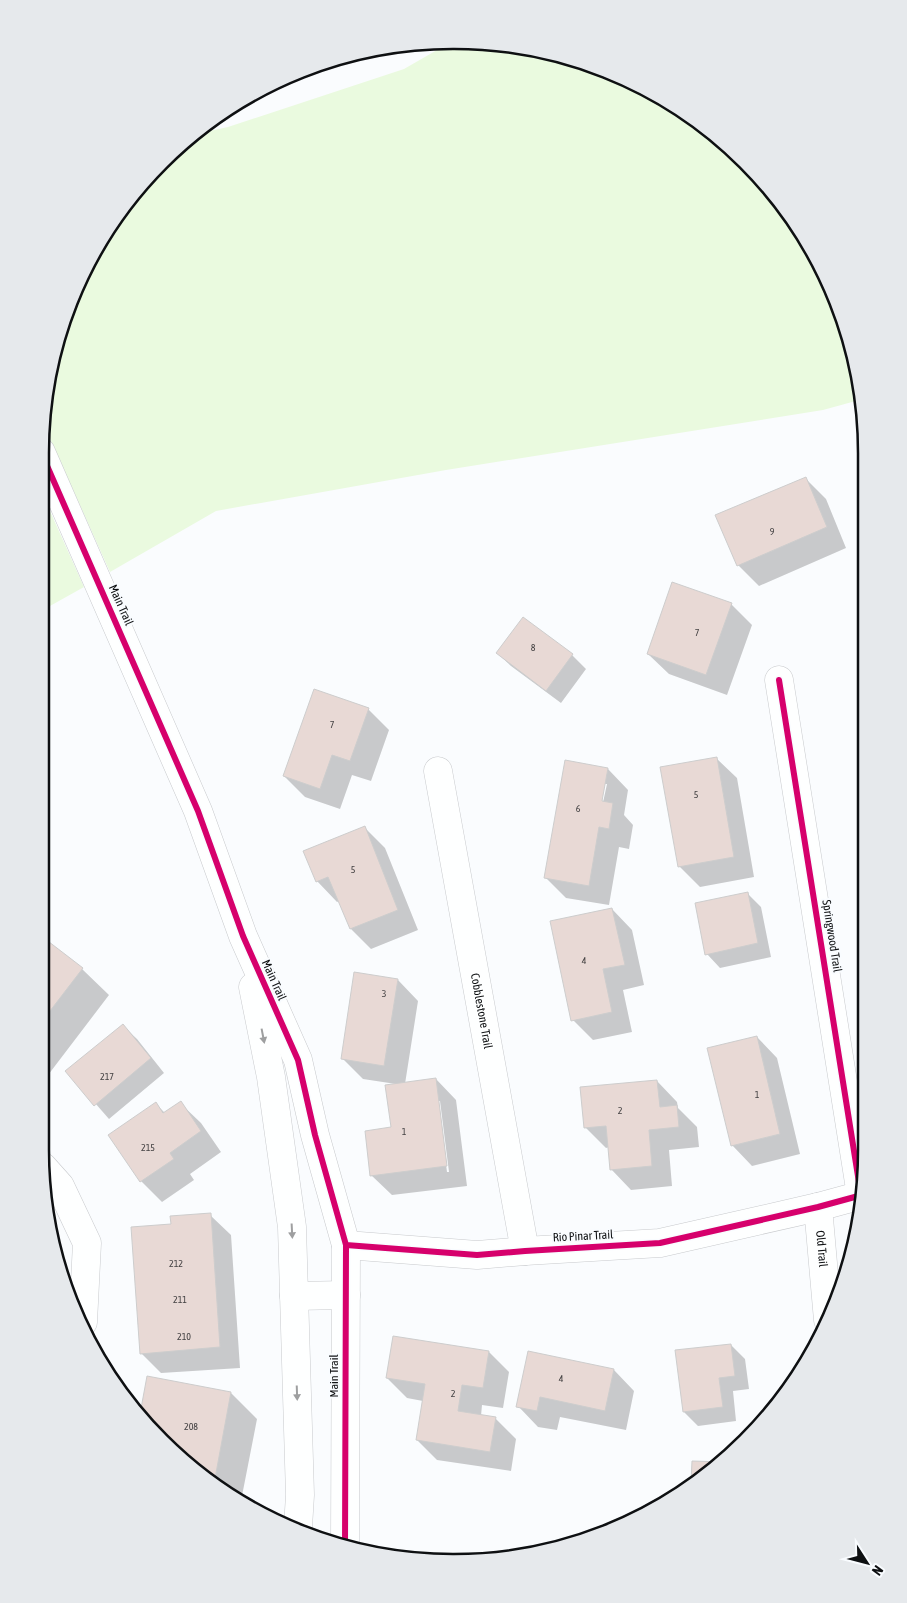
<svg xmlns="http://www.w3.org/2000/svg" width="907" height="1603" font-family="'Asap Condensed',sans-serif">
  <rect width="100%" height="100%" fill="#fafcfe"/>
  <!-- green -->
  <path fill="#eafadf" d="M451 42 508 44 587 62 660 96 746 161 797 224 845 320 863 399 823 410 446 470 216 511 110 572 42 421 62 321 96 247 143 181 191 135 228 127 404 69Z
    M41 491 84 587 41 611Z"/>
  <!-- shadow -->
  <path fill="#0003" fill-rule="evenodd" d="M805 478 826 499 846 548 759 586 738 565Z
    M731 604 752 625 727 695 669 674 648 654Z
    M523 619 572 655 586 669 561 703 511 666 497 653Z
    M315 691 368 709 389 730 371 781 352 775 340 809 305 797 284 776Z
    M716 758 737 778 754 877 700 887 679 866Z
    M608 769 628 790 624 815 633 825 629 849 619 847 609 905 566 898 545 877ZM604 784H607L602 807H600Z
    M364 827 385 848 418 930 371 949 351 929 339 901 337 902 317 881Z
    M747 893 761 907 771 957 720 968 707 954Z
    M612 909 632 930 644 985 623 990 632 1032 593 1040 573 1020Z
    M40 937 82 969 109 995 42 1083 40 1082Z
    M398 980 418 1001 405 1084 436 1079 456 1100 467 1186 392 1195 371 1175 392 1128 396 1084 363 1079 342 1058ZM438 1101H440L449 1172H447Z
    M123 1026 137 1039 164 1073 109 1119 67 1071Z
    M757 1037 777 1058 800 1154 752 1166 732 1145Z
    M657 1081 677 1102 678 1108 697 1127 699 1147 669 1150 672 1186 631 1190 611 1169 609 1147 606 1148 585 1127Z
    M180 1103 201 1123 221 1152 190 1174 194 1180 162 1202 141 1181 110 1135 156 1104 165 1113Z
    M210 1215 231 1235 240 1368 161 1373 141 1353Z
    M731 1345 745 1359 749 1389 733 1391 736 1421 698 1426 684 1412Z
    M489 1352 509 1372 503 1408 482 1405 481 1416 495 1418 516 1439 511 1471 437 1460 417 1440 423 1401 407 1398 387 1378Z
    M529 1352 614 1370 634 1391 626 1430 560 1417 557 1430 538 1427 518 1406Z
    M148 1378 231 1393 257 1419 241 1501 224 1493 141 1415Z"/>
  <!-- building -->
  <path fill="#e8d9d5" stroke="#cdcdcd" d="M806 477 827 527 737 566 715 515Z
    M672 582 732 603 706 675 647 654Z
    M523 617 573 654 546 691 496 653Z
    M314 689 369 708 350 761 332 755 320 789 283 776Z
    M717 757 734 857 678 867 660 767Z
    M565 760 608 768 602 801 613 803 609 829 599 827 589 886 544 878Z
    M365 826 398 910 350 929 328 877 316 882 303 851Z
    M748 892 758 943 705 955 695 903Z
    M612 908 625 965 603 969 612 1012 571 1021 550 921Z
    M40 935 83 968 40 1024 41 973Z
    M354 972 398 979 384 1066 341 1059Z
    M123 1024 151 1058 94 1106 65 1071Z
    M757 1036 780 1134 731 1146 707 1048Z
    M436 1078 447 1166 370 1176 365 1131 391 1127 385 1085Z
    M657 1080 660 1107 677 1105 679 1127 649 1130 652 1166 610 1170 606 1126 584 1128 580 1087Z
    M181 1101 201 1131 170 1153 174 1159 140 1182 108 1135 156 1102 163 1113Z
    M211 1213 220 1347 140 1354 131 1227 171 1224 170 1216Z
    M393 1336 489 1351 483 1388 462 1385 458 1411 496 1417 490 1452 416 1440 425 1384 386 1378Z
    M731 1344 735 1376 719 1378 723 1407 683 1412 675 1350Z
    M528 1351 614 1369 605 1411 540 1397 537 1411 516 1407Z
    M147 1376 231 1392 214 1484 140 1414Z
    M692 1461 723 1462 691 1482Z"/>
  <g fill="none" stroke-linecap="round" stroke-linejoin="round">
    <!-- minor casing -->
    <g stroke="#c8cacd" stroke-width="29">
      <g id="minor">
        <path d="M41 452 198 811 243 936 298 1060 315 1135 346 1245 345 1548"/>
        <path d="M779 680 861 1195"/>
        <path id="s1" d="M438 771 525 1251"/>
        <path d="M253 987 271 1077 292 1227 300 1495 298 1527"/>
        <path d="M43 1167 60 1186 87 1243 83 1322"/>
        <path id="s2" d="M818 1207 828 1320"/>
        <path d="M346 1245 477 1255 525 1251 660 1243 818 1207 862 1195"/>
        <path d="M294 1296 346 1295"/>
      </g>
    </g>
    <!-- minor -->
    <use href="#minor" stroke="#feffff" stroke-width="28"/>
    <!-- cycleway casing -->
    <g stroke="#f9fcff" stroke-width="9">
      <path id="cycleway" d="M41 452 198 811 243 936 298 1060 315 1135 346 1245 345 1548
        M779 680 861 1195
        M346 1245 477 1255 525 1251 660 1243 818 1207 862 1195"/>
    </g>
    <!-- cycleway -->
    <use href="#cycleway" stroke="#d6006c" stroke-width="6"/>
  </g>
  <!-- one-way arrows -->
  <defs><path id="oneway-solid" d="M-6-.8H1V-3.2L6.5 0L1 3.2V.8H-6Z" transform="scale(1.25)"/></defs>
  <g fill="#9e9fa0">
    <use href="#oneway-solid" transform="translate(263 1036) rotate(79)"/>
    <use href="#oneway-solid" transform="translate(292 1231) rotate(87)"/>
    <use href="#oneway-solid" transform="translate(297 1393) rotate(88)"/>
  </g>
  <g text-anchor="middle" stroke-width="4" stroke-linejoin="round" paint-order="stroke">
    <!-- number labels -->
    <g font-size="10" fill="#444243">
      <text x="772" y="535">9</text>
      <text x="697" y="636">7</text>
      <text x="533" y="651">8</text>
      <text x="332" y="728">7</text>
      <text x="696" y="798">5</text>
      <text x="578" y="812">6</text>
      <text x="353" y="873">5</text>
      <text x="584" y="964">4</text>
      <text x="384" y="997">3</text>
      <text x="107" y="1080">217</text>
      <text x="757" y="1098">1</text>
      <text x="620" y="1114">2</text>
      <text x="404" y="1135">1</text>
      <text x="148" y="1151">215</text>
      <text x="176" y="1267">212</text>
      <text x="180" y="1303">211</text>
      <text x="184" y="1340">210</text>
      <text x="561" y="1382">4</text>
      <text x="453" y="1397">2</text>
      <text x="191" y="1430">208</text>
    </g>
    <!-- street labels -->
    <g font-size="12" fill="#0e1012" stroke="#f9fcff">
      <text transform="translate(121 605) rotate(66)" y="4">Main Trail</text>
      <text transform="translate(832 936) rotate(81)" y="4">Springwood Trail</text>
      <text transform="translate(274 980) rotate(66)" y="4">Main Trail</text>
      <text dy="4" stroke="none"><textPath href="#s1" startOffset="244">Cobblestone Trail</textPath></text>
      <text transform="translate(583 1236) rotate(-3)" y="4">Rio Pinar Trail</text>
      <text dy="4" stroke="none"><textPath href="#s2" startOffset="42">Old Trail</textPath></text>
      <text transform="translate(334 1376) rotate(-90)" y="4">Main Trail</text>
    </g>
  </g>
  <!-- crop -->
  <path d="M0 0H907V1603H0ZM453 49H454A404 404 0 0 1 858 453V1150A404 404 0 0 1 454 1554H453A404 404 0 0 1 49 1150V453A404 404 0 0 1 453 49Z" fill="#e6e9ec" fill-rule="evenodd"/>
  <path fill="none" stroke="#0e1012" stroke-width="2.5" d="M453 49H454A404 404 0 0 1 858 453V1150A404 404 0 0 1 454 1554H453A404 404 0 0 1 49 1150V453A404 404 0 0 1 453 49Z"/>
  <!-- north arrow -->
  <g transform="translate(867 1563) rotate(126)" stroke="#f9fcff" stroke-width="4" paint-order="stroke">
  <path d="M0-4L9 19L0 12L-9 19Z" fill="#0e1012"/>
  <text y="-8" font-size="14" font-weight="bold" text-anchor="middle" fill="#0e1012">N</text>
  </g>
</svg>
